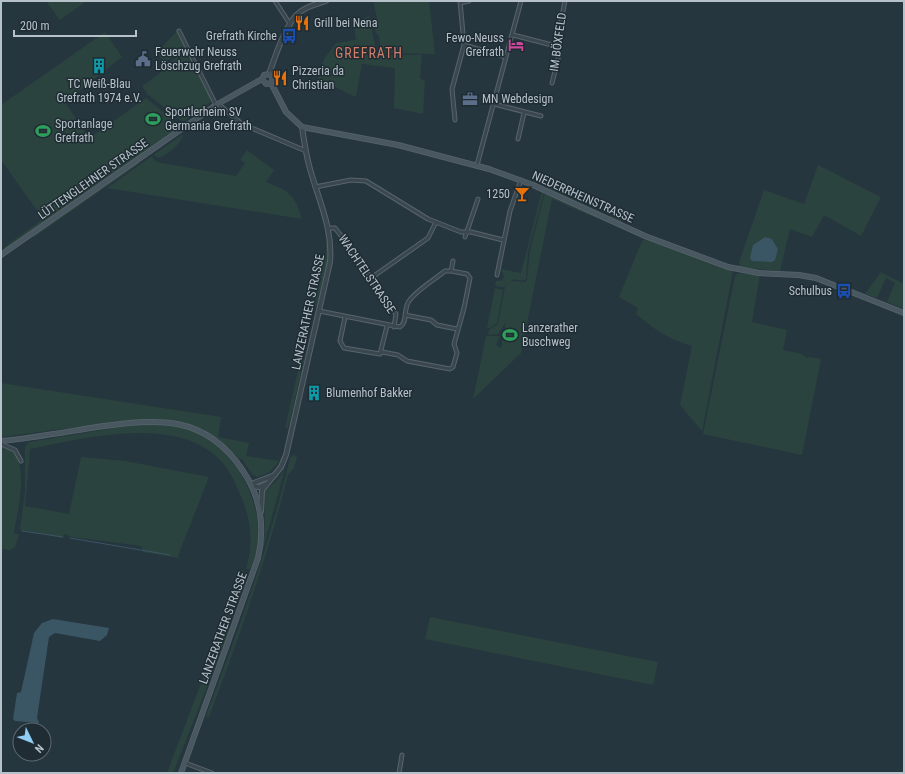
<svg xmlns="http://www.w3.org/2000/svg" width="905" height="774" font-family="'Roboto Condensed',sans-serif">
  <rect width="100%" height="100%" fill="#26363e"/>
  <!-- green -->
  <path fill="#2b433e" fill-rule="evenodd" d="M46 1H87L60 20Z
    M373 1H429L435 54 381 53 379 36 376 33 372 20 377 18Z
    M369 16 377 55H422L420 78 425 81 423 114 394 108 395 68 362 64 356 97 318 79 324 59 336 43 356 40C354 24 352 22 369 16Z
    M178 30 186 48 164 63 157 52Z
    M105 32 122 57 65 102 89 138 145 99V97L179 125 178 128 6 249 3 248 43 219 1 160V105Z
    M185 51H187L212 101 183 122 147 94 142 86 167 68 166 65Z
    M183 134C182 143 168 155 158 158L154 155 152 156 156 162 236 176 245 163 240 160 247 150 274 170 266 182C291 192 294 194 302 219L107 188Z
    M138 162 140 163 33 238 34 235Z
    M818 165 881 197 861 236 824 215 812 237 790 229 780 271 740 267 739 262 764 190 804 204ZM772 239 778 249 774 261 751 260Z
    M548 187 609 216 620 217 622 224 547 189Z
    M542 191 544 192 528 252 526 279 523 281 514 279 504 287 495 286 496 281H501L504 277 501 269 521 273Z
    M545 193 641 237 552 199 521 353 473 399 486 336H500L496 345 501 348 506 322 498 334 488 335 489 330 498 324 505 287 511 281 525 282 527 280 530 250Z
    M327 228 328 261 316 307 314 306 326 252Z
    M647 238 733 271 702 431 680 405 692 346C669 340 654 329 636 314L638 308 619 297 642 241Z
    M881 272 904 284V309L887 302 895 283 886 278 877 298 865 294Z
    M739 273 760 275 752 322 787 330 783 350 802 354 807 358 810 357 821 359 802 455 703 434 735 276Z
    M495 288 503 290 497 323 490 328H487Z
    M310 310 312 312 305 343 304 361 288 428H285L311 313Z
    M1 383 221 417 218 437 249 443 246 456 279 461 270 472 257 477 252 474 242 459H239C192 407 148 418 86 426 58 430 29 433 1 437Z
    M159 423C172 426 185 427 198 433 233 451 259 494 258 534 257 544 257 560 250 569H246C254 542 251 517 239 492 234 480 228 467 218 458 174 415 83 438 30 449L25 506 69 514 81 457 125 461 209 477 178 556 179 558 143 552 141 546 72 537 65 534 62 538 20 530 25 491V447L29 442 133 425Z
    M1 446C34 451 17 511 14 533L19 534 15 547 10 550 1 549Z
    M293 455 297 456 294 468 288 475C267 558 239 638 209 717L206 716C238 631 269 547 290 458Z
    M285 468 262 553 265 532 264 492 279 478Z
    M239 570 246 572 227 627 230 629 173 773H167L218 638Z
    M430 617 658 662 653 685 425 639Z"/>
  <!-- water -->
  <path fill="#3a5564" d="M765 237 772 239 778 249 775 260 772 262 752 261 750 258 753 245Z
    M53 619 109 628 107 635 100 641 55 633 49 637 37 718 39 722 38 723 15 721 13 719 17 693 21 692 34 633 42 623Z"/>
  <g fill="none" stroke-linecap="round" stroke-linejoin="round">
    <!-- stream -->
    <path stroke="#3a5564" stroke-width="1" d="M22 531 63 537
      M70 538 170 555"/>
    <!-- minor casing -->
    <g stroke="#58646c" stroke-width="5">
      <path id="minor" d="M275 1 290 24
        M460 3 469 1
        M179 31 216 105
        M513 35 556 46
        M464 45 506 57
        M552 83 559 55 556 46 565 1
        M218 104 242 124 306 151
        M494 104 541 116
        M455 120 452 89 464 45 460 1
        M518 139 524 113
        M477 165 521 1
        M315 187 351 180 366 181 428 219 461 232H471L503 240
        M329 228H335L342 237 396 314 394 327
        M465 237 478 199
        M497 275 510 211 521 180
        M371 278 428 238 436 222
        M319 311 400 327C408 322 403 309 409 301 417 290 434 280 445 271H451L453 261
        M405 315 431 320 437 325 457 329
        M345 317 340 341 344 348 380 354 387 326
        M382 352 398 355 407 361 450 369 453 367 457 353 454 344 464 308 470 278 467 274 451 271
        M1 444 15 450 21 461
        M185 763 212 773
        M399 773 402 755"/>
    </g>
    <!-- tertiary casing -->
    <g stroke="#58646c" stroke-width="6">
      <path id="tertiary" d="M269 74C275 57 286 22 300 12 307 6 317 4 326 1
        M252 486 254 483 275 475
        M252 486 259 487 266 484
        M261 511 262 490 281 467 286 455 330 262C333 229 319 201 310 169 306 155 304 141 302 127"/>
    </g>
    <!-- secondary casing -->
    <g stroke="#58646c" stroke-width="6">
      <path id="secondary" d="M262 79 264 75 269 74 273 78 271 83
        M262 79 266 84 271 83
        M271 83 286 112 302 127 398 145 489 169 533 185 645 236 728 267 759 273 799 275 816 278 904 313
        M1 255 216 105 262 79
        M1 441C33 438 65 432 97 427 157 419 205 413 243 471 261 497 265 528 258 558L181 773"/>
    </g>
    <!-- minor -->
    <use href="#minor" stroke="#3a474e" stroke-width="3"/>
    <!-- tertiary -->
    <use href="#tertiary" stroke="#3a474e" stroke-width="4"/>
    <!-- secondary -->
    <use href="#secondary" stroke="#485760" stroke-width="4.5"/>
  </g>
  <!-- icons -->
  <defs>
    <g id="restaurant-bare" transform="scale(1.2)"><path d="M-5-6h1v4h1v-4h1v4h1v-4h1v5L-1.5 .5V6h-2V.5L-5-1ZM5-6V6H3V1.5H1.5Q1.5-4 5-6Z" fill="#e8710a" stroke="#1f2c33" stroke-width="2.5" paint-order="stroke"/></g>
    <g id="bus-bare" transform="scale(1.2)"><path d="M-5-6H5V4H4V6H2V4H-2V6H-4V4H-5ZM-3.5-4V0h7V-4ZM-3.5 1.2v1.5H-2V1.2ZM2 1.2v1.5H3.5V1.2Z" fill="#1a4fb4" stroke="#1f2c33" stroke-width="2.5" paint-order="stroke"/></g>
    <g id="hotel-bare" transform="scale(1.2)"><path d="M-6-4.5h1.5V1H6V5H4.5V3h-9V5H-6ZM-4 0a1.8 1.8 0 1 1 3.6 0ZM.5 0V-2.5h3Q6-2.5 6 0Z" fill="#d1479c" stroke="#1f2c33" stroke-width="2.5" paint-order="stroke"/></g>
    <g id="civic-bare" transform="scale(1.2)"><path d="M-.6-6.5H3V-4.5H.6V-3L4-1V1h2V6H-6V1h2V-1L-.6-3ZM-1.2 2.5V6h2.4V2.5Z" fill="#5c6f8a" stroke="#1f2c33" stroke-width="2.5" paint-order="stroke"/></g>
    <g id="building-bare" transform="scale(1.2)"><path d="M-4-6H4V6H1V3H-1V6H-4ZM-2.5-4.3h1.7v1.8h-1.7ZM.8-4.3h1.7v1.8H.8ZM-2.5-1h1.7V.8h-1.7ZM.8-1h1.7V.8H.8Z" fill="#0f9aa8" stroke="#1f2c33" stroke-width="2.5" paint-order="stroke"/></g>
    <g id="office-bare" transform="scale(1.2)"><path d="M-6-3h4V-5.5h4V-3h4V5H-6ZM-1-4.5V-3h2v-1.5ZM-6 0V1H6V0Z" fill="#5c6f8a" stroke="#1f2c33" stroke-width="2.5" paint-order="stroke"/></g>
    <g id="stadium-bare" transform="scale(1.2)"><path d="M0-5a6.5 5 0 1 0 0 10a6.5 5 0 1 0 0-10ZM-3.5-1.8h7v3.6h-7Z" fill="#2e9e5b" stroke="#1f2c33" stroke-width="2.5" paint-order="stroke"/></g>
    <g id="bar-bare" transform="scale(1.2)"><path d="M-6-5H6L.8 .8V4.5H3.5V6h-7V4.5H-.8V.8Z" fill="#e8710a" stroke="#1f2c33" stroke-width="2.5" paint-order="stroke"/></g>
  </defs>
  <g fill-rule="evenodd">
    <use href="#restaurant-bare" x="302" y="23"/>
    <use href="#bus-bare" x="289" y="36"/>
    <use href="#hotel-bare" x="516" y="45"/>
    <use href="#civic-bare" x="143" y="59"/>
    <use href="#building-bare" x="99" y="66"/>
    <use href="#restaurant-bare" x="280" y="78"/>
    <use href="#office-bare" x="470" y="99"/>
    <use href="#stadium-bare" x="153" y="119"/>
    <use href="#stadium-bare" x="43" y="131"/>
    <use href="#bar-bare" x="522" y="194"/>
    <use href="#bus-bare" x="844" y="291"/>
    <use href="#stadium-bare" x="510" y="335"/>
    <use href="#building-bare" x="314" y="393"/>
  </g>
  <g text-anchor="middle" stroke-width="3" stroke-linejoin="round" paint-order="stroke">
    <!-- poi labels -->
    <g font-size="12" fill="#b6c1c9" stroke="#1f2c33" text-anchor="start">
      <text x="314" y="27">Grill bei Nena</text>
      <text x="277" y="40" text-anchor="end">Grefrath Kirche</text>
      <text x="504" y="42" text-anchor="end">Fewo-Neuss<tspan x="504" dy="14">Grefrath</tspan></text>
      <text x="155" y="56">Feuerwehr Neuss<tspan x="155" dy="14">Löschzug Grefrath</tspan></text>
      <text x="292" y="75">Pizzeria da<tspan x="292" dy="14">Christian</tspan></text>
      <text x="99" y="88" text-anchor="middle">TC Weiß-Blau<tspan x="99" dy="14">Grefrath 1974 e.V.</tspan></text>
      <text x="482" y="103">MN Webdesign</text>
      <text x="165" y="116">Sportlerheim SV<tspan x="165" dy="14">Germania Grefrath</tspan></text>
      <text x="55" y="128">Sportanlage<tspan x="55" dy="14">Grefrath</tspan></text>
      <text x="510" y="198" text-anchor="end">1250</text>
      <text x="832" y="295" text-anchor="end">Schulbus</text>
      <text x="522" y="332">Lanzerather<tspan x="522" dy="14">Buschweg</tspan></text>
      <text x="326" y="397">Blumenhof Bakker</text>
    </g>
    <!-- street labels -->
    <g font-size="12" fill="#b6c1c9" stroke="#1f2c33">
      <text transform="translate(558 42) rotate(-82)" y="4">IM BÖXFELD</text>
      <text transform="translate(93 179) rotate(-35)" y="4">LÜTTENGLEHNER STRASSE</text>
      <text transform="translate(583 197) rotate(24)" y="4">NIEDERRHEINSTRASSE</text>
      <text transform="translate(367 274) rotate(56)" y="4">WACHTELSTRASSE</text>
      <text transform="translate(308 312) rotate(-78)" y="4">LANZERATHER STRASSE</text>
      <text transform="translate(223 628) rotate(-70)" y="4">LANZERATHER STRASSE</text>
    </g>
    <!-- quarter labels -->
    <g font-size="14" letter-spacing="1" fill="#d07d69" stroke="#1f2c33">
      <text x="369" y="58">GREFRATH</text>
    </g>
  </g>
  <!-- border -->
  <rect width="905" height="774" fill="none" stroke="#b6c1c9" stroke-width="4"/>
  <!-- north arrow -->
  <g transform="translate(32 742) rotate(133)"><circle r="19" fill="#1f2c33" stroke="#5b686f"/>
  <path d="M0-3L7 15L0 10L-7 15Z" fill="#90cef3"/>
  <text y="-6" font-size="11" font-weight="bold" text-anchor="middle" fill="#b6c1c9">N</text>
  </g>
  <!-- scale -->
  <path d="M14 30v6h122v-6" fill="none" stroke="#b6c1c9" stroke-width="2"/>
  <text x="20" y="30" font-size="12" fill="#b6c1c9" stroke="#1f2c33" stroke-width="3" paint-order="stroke">200 m</text>
</svg>
